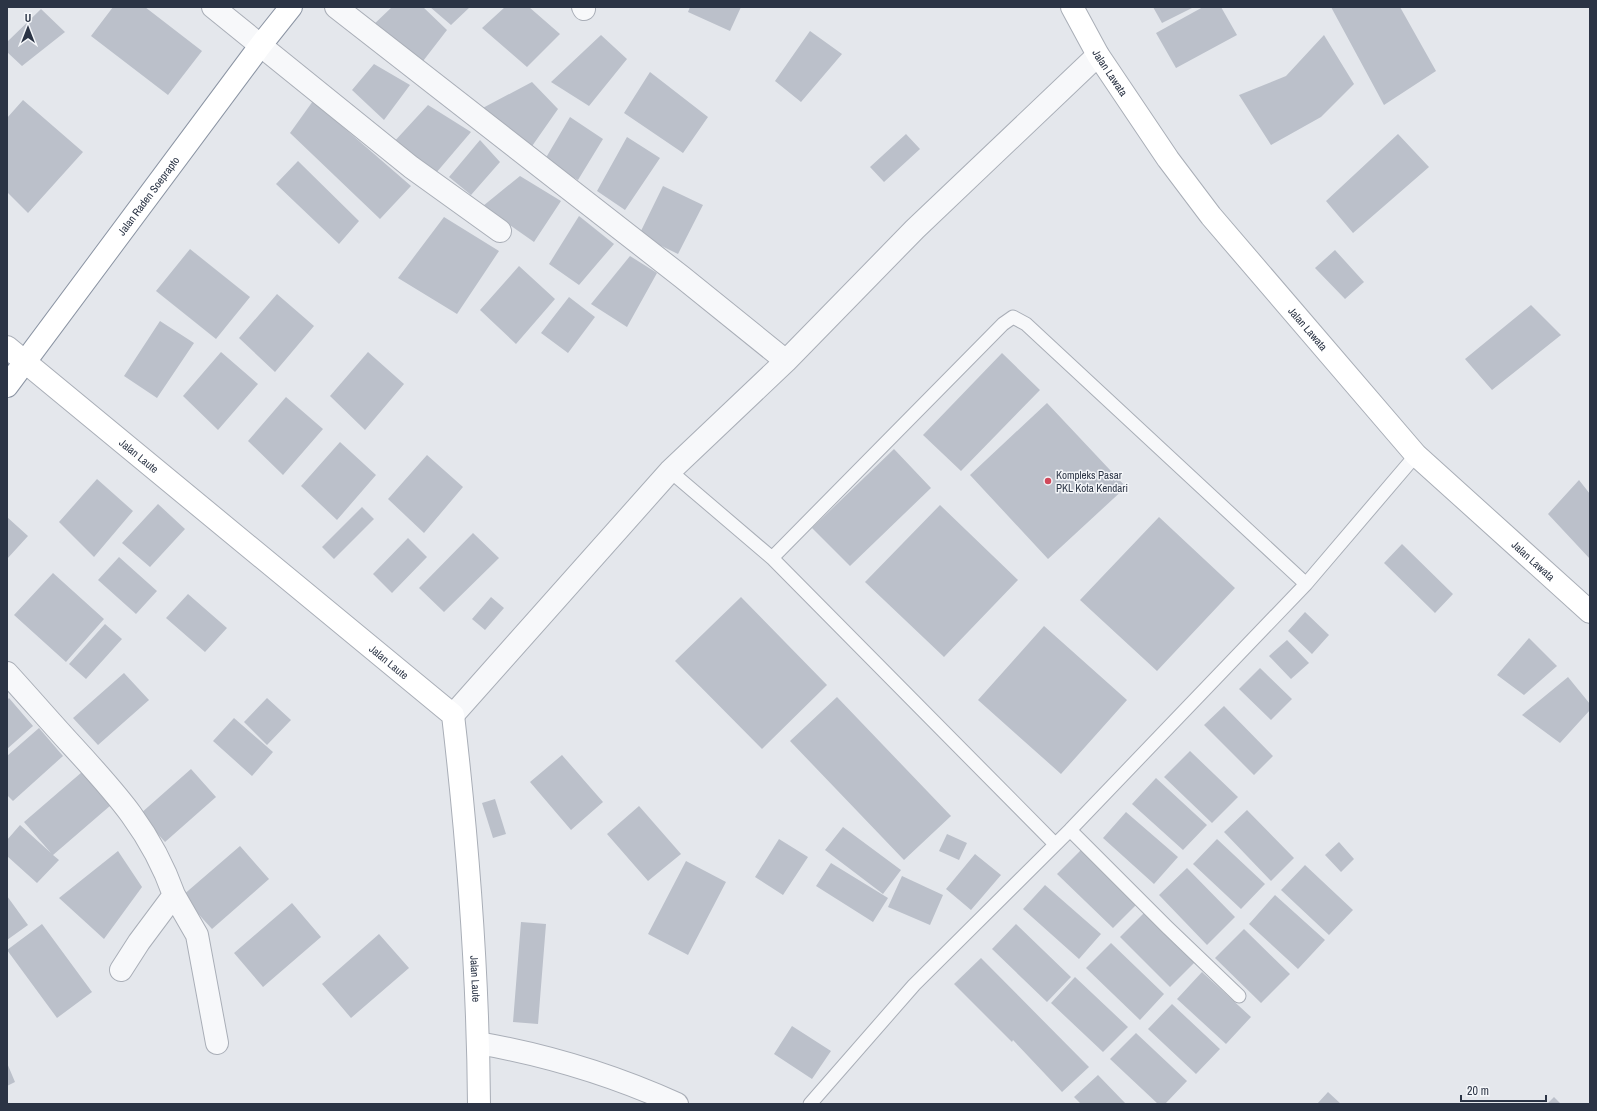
<svg xmlns="http://www.w3.org/2000/svg" width="1597" height="1111" font-family="'Archivo Narrow',sans-serif">
  <rect width="100%" height="100%" fill="#e4e7ec"/>
  <!-- building -->
  <path fill="#bbc0ca" d="M113 7H145L202 51 168 95 91 36Z
    M392 7H423L447 30 420 65 371 27Z
    M430 7H470L451 25Z
    M505 7H529L560 34 527 67 482 28Z
    M690 7H741L730 31 688 12Z
    M1153 7H1194L1162 23Z
    M1203 7H1221L1237 35 1176 68 1156 33Z
    M1331 7H1400L1436 71 1384 105Z
    M41 9 65 32 22 66 7 52V42Z
    M810 31 842 54 801 102 775 81Z
    M601 35 627 59 589 106 551 82Z
    M1324 35 1354 84 1321 117 1271 145 1239 95 1286 76Z
    M374 64 410 85 384 120 352 90Z
    M650 72 708 117 683 153 624 113Z
    M532 82 558 109 530 149 479 110Z
    M23 100 83 152 28 213 7 192V118Z
    M313 101 411 186 380 219 290 133Z
    M428 105 471 132 436 173 392 144Z
    M570 117 603 139 578 180 544 161Z
    M906 134 920 149 884 182 870 167Z
    M1398 134 1429 167 1353 233 1326 201Z
    M627 137 660 158 625 210 597 191Z
    M480 140 500 162 471 195 449 177Z
    M298 161 359 221 339 244 276 184Z
    M520 176 561 201 534 242 483 206Z
    M663 186 703 205 678 254 639 235Z
    M579 216 614 244 579 285 549 264Z
    M444 217 499 251 457 314 398 278Z
    M190 249 250 297 216 339 156 291Z
    M1335 250 1364 282 1345 299 1315 268Z
    M630 256 657 273 627 327 591 304Z
    M519 266 555 299 516 344 480 310Z
    M277 294 314 326 275 372 239 338Z
    M569 297 595 317 568 353 541 333Z
    M1531 305 1561 335 1492 390 1465 359Z
    M160 321 194 343 157 398 124 376Z
    M221 352 258 384 218 430 183 396Z
    M368 352 404 384 365 430 330 396Z
    M1002 353 1040 390 961 471 923 435Z
    M286 397 323 429 283 475 248 441Z
    M1047 403 1126 487 1048 559 970 475Z
    M340 442 376 475 337 520 301 486Z
    M894 449 931 488 850 566 812 528Z
    M427 455 463 487 424 533 388 499Z
    M97 479 133 511 94 557 59 522Z
    M1579 480 1590 494V559L1548 514Z
    M158 504 185 529 150 567 122 543Z
    M940 505 1018 580 944 657 865 582Z
    M362 507 374 519 334 559 322 547Z
    M7 517 28 536 7 559Z
    M1159 517 1235 588 1157 671 1080 600Z
    M473 533 499 558 444 612 419 588Z
    M408 538 427 557 392 593 373 574Z
    M1402 544 1453 594 1435 613 1384 563Z
    M119 557 157 591 136 614 98 580Z
    M53 573 104 619 66 662 14 615Z
    M188 594 227 628 205 652 166 618Z
    M491 597 504 608 485 630 472 619Z
    M741 597 827 685 762 749 675 661Z
    M1305 612 1329 635 1312 654 1288 631Z
    M105 624 122 639 86 679 69 664Z
    M1044 626 1127 700 1061 774 978 700Z
    M1529 638 1557 666 1524 695 1497 675Z
    M1287 640 1309 663 1291 679 1269 656Z
    M1260 668 1292 699 1271 720 1239 689Z
    M124 673 149 700 98 745 73 718Z
    M1568 677 1590 704V710L1560 743 1522 715Z
    M837 697 951 816 904 860 790 741Z
    M9 698 33 726 7 749V700Z
    M267 698 291 720 267 745 244 722Z
    M1224 706 1273 756 1254 775 1204 725Z
    M234 718 273 752 252 776 213 741Z
    M39 728 63 756 13 801 7 795V756Z
    M1190 751 1238 797 1212 823 1164 777Z
    M562 755 603 802 571 830 530 782Z
    M191 769 216 797 165 842 140 814Z
    M82 772 111 805 53 855 59 860 37 883 7 856V840L20 825 51 853 24 822Z
    M1156 778 1207 825 1183 850 1132 804Z
    M495 799 506 834 493 838 482 803Z
    M639 806 681 854 648 881 607 834Z
    M1247 810 1294 858 1271 881 1224 832Z
    M1126 812 1178 857 1154 884 1103 838Z
    M843 827 901 870 883 894 825 850Z
    M947 834 967 843 959 860 939 851Z
    M779 839 808 857 783 895 755 877Z
    M1217 839 1265 884 1241 909 1193 864Z
    M1339 842 1354 859 1341 872 1325 855Z
    M240 846 269 879 212 929 182 896Z
    M1082 849 1138 903 1113 928 1057 874Z
    M118 851 142 887 104 939 59 898Z
    M975 854 1001 875 971 910 946 889Z
    M686 861 726 882 688 955 648 934Z
    M831 863 888 898 873 922 816 886Z
    M1305 865 1353 910 1329 935 1281 890Z
    M1187 868 1235 917 1207 945 1159 895Z
    M902 876 943 895 930 925 888 907Z
    M1045 885 1101 934 1079 959 1023 909Z
    M1275 895 1325 940 1298 969 1249 924Z
    M7 896 28 925 7 940Z
    M292 903 321 937 263 987 234 953Z
    M1146 911 1196 961 1170 987 1120 937Z
    M521 922 546 924 538 1024 513 1022Z
    M42 924 92 992 57 1018 7 950Z
    M1016 924 1071 977 1047 1002 992 949Z
    M1244 929 1290 974 1261 1003 1215 958Z
    M379 934 409 968 351 1018 322 984Z
    M1111 943 1164 994 1140 1020 1086 968Z
    M981 958 1089 1067 1062 1092 1013 1040 1012 1042 954 984Z
    M1202 972 1251 1017 1226 1044 1177 999Z
    M1075 977 1128 1027 1103 1052 1051 1003Z
    M1172 1004 1220 1049 1196 1074 1148 1029Z
    M792 1026 831 1051 812 1079 774 1054Z
    M1136 1033 1187 1081 1165 1104H1158L1110 1059Z
    M7 1063 15 1082 7 1086Z
    M1098 1075 1126 1104H1081L1074 1097Z
    M1328 1092 1341 1104H1317Z
    M1554 1097 1561 1104H1547Z"/>
  <g fill="none" stroke-linecap="round" stroke-linejoin="round">
    <!-- lane casing -->
    <g stroke="#a9aeb7" stroke-width="15">
      <path id="lane" d="M670 471 772 558 1003 324 1013 317 1026 324 1306 584 1416 455
        M772 558 1055 844
        M1070 830 1167 927 1239 996
        M810 1104 914 985 1070 830 1306 584"/>
    </g>
    <!-- street casing -->
    <g stroke="#a9aeb7" stroke-width="24">
      <path id="street" d="M213 7 411 167 500 231
        M336 7 682 277 786 361
        M583 7 584 9
        M7 673C28 696 48 719 68 741 114 791 151 830 174 895L139 942 121 970
        M453 715 670 471 786 361 915 229 1098 55
        M174 895 197 935 217 1043
        M478 1043C547 1055 613 1075 677 1104"/>
    </g>
    <!-- secondary casing -->
    <g stroke="#a9aeb7" stroke-width="24">
      <g id="secondary">
        <path id="s1" d="M1072 7 1098 55 1168 159 1211 216 1416 455 1590 612"/>
        <path id="s2" d="M7 347 453 715C468 844 478 974 479 1104"/>
      </g>
    </g>
    <!-- highway casing -->
    <g stroke="#8b94a3" stroke-width="24">
      <g id="highway">
        <path id="s3" d="M7 386 260 46 291 7"/>
      </g>
    </g>
    <!-- lane -->
    <use href="#lane" stroke="#f7f8fa" stroke-width="13"/>
    <!-- street -->
    <use href="#street" stroke="#f7f8fa" stroke-width="22"/>
    <!-- secondary -->
    <use href="#secondary" stroke="#fff" stroke-width="22"/>
    <!-- highway -->
    <use href="#highway" stroke="#fff" stroke-width="22"/>
  </g>
  <!-- markers -->
  <circle fill="#d1495b" stroke="#f4f6f9" stroke-width="1.5" cx="1048" cy="481" r="4"/>
  <g text-anchor="middle" stroke-width="3" stroke-linejoin="round" paint-order="stroke">
    <!-- street labels -->
    <g font-size="11" fill="#2b3445" stroke="#f4f6f9">
      <text dy="4" stroke="none"><textPath href="#s1" startOffset="76">Jalan Lawata</textPath></text>
      <text dy="4" stroke="none"><textPath href="#s3" startOffset="237">Jalan Raden Soeprapto</textPath></text>
      <text dy="4" stroke="none"><textPath href="#s1" startOffset="400">Jalan Lawata</textPath></text>
      <text dy="4" stroke="none"><textPath href="#s2" startOffset="171">Jalan Laute</textPath></text>
      <text dy="4" stroke="none"><textPath href="#s1" startOffset="724">Jalan Lawata</textPath></text>
      <text dy="4" stroke="none"><textPath href="#s2" startOffset="495">Jalan Laute</textPath></text>
      <text dy="4" stroke="none"><textPath href="#s2" startOffset="843">Jalan Laute</textPath></text>
    </g>
    <!-- poi labels -->
    <g font-size="11" fill="#2b3445" stroke="#f4f6f9" text-anchor="start">
      <text x="1056" y="479">Kompleks Pasar<tspan x="1056" dy="13">PKL Kota Kendari</tspan></text>
    </g>
  </g>
  <!-- border -->
  <rect width="1597" height="1111" fill="none" stroke="#2b3445" stroke-width="16"/>
  <!-- north arrow -->
  <g transform="translate(28 28)" stroke="#f4f6f9" stroke-width="3" paint-order="stroke">
  <path d="M0-3L7 15L0 10L-7 15Z" fill="#2b3445"/>
  <text y="-6" font-size="11" font-weight="bold" text-anchor="middle" fill="#2b3445">U</text>
  </g>
  <!-- scale -->
  <path d="M1461 1095v6h85v-6" fill="none" stroke="#2b3445" stroke-width="2"/>
  <text x="1467" y="1095" font-size="12" fill="#2b3445" stroke="#f4f6f9" stroke-width="3" paint-order="stroke">20 m</text>
</svg>
